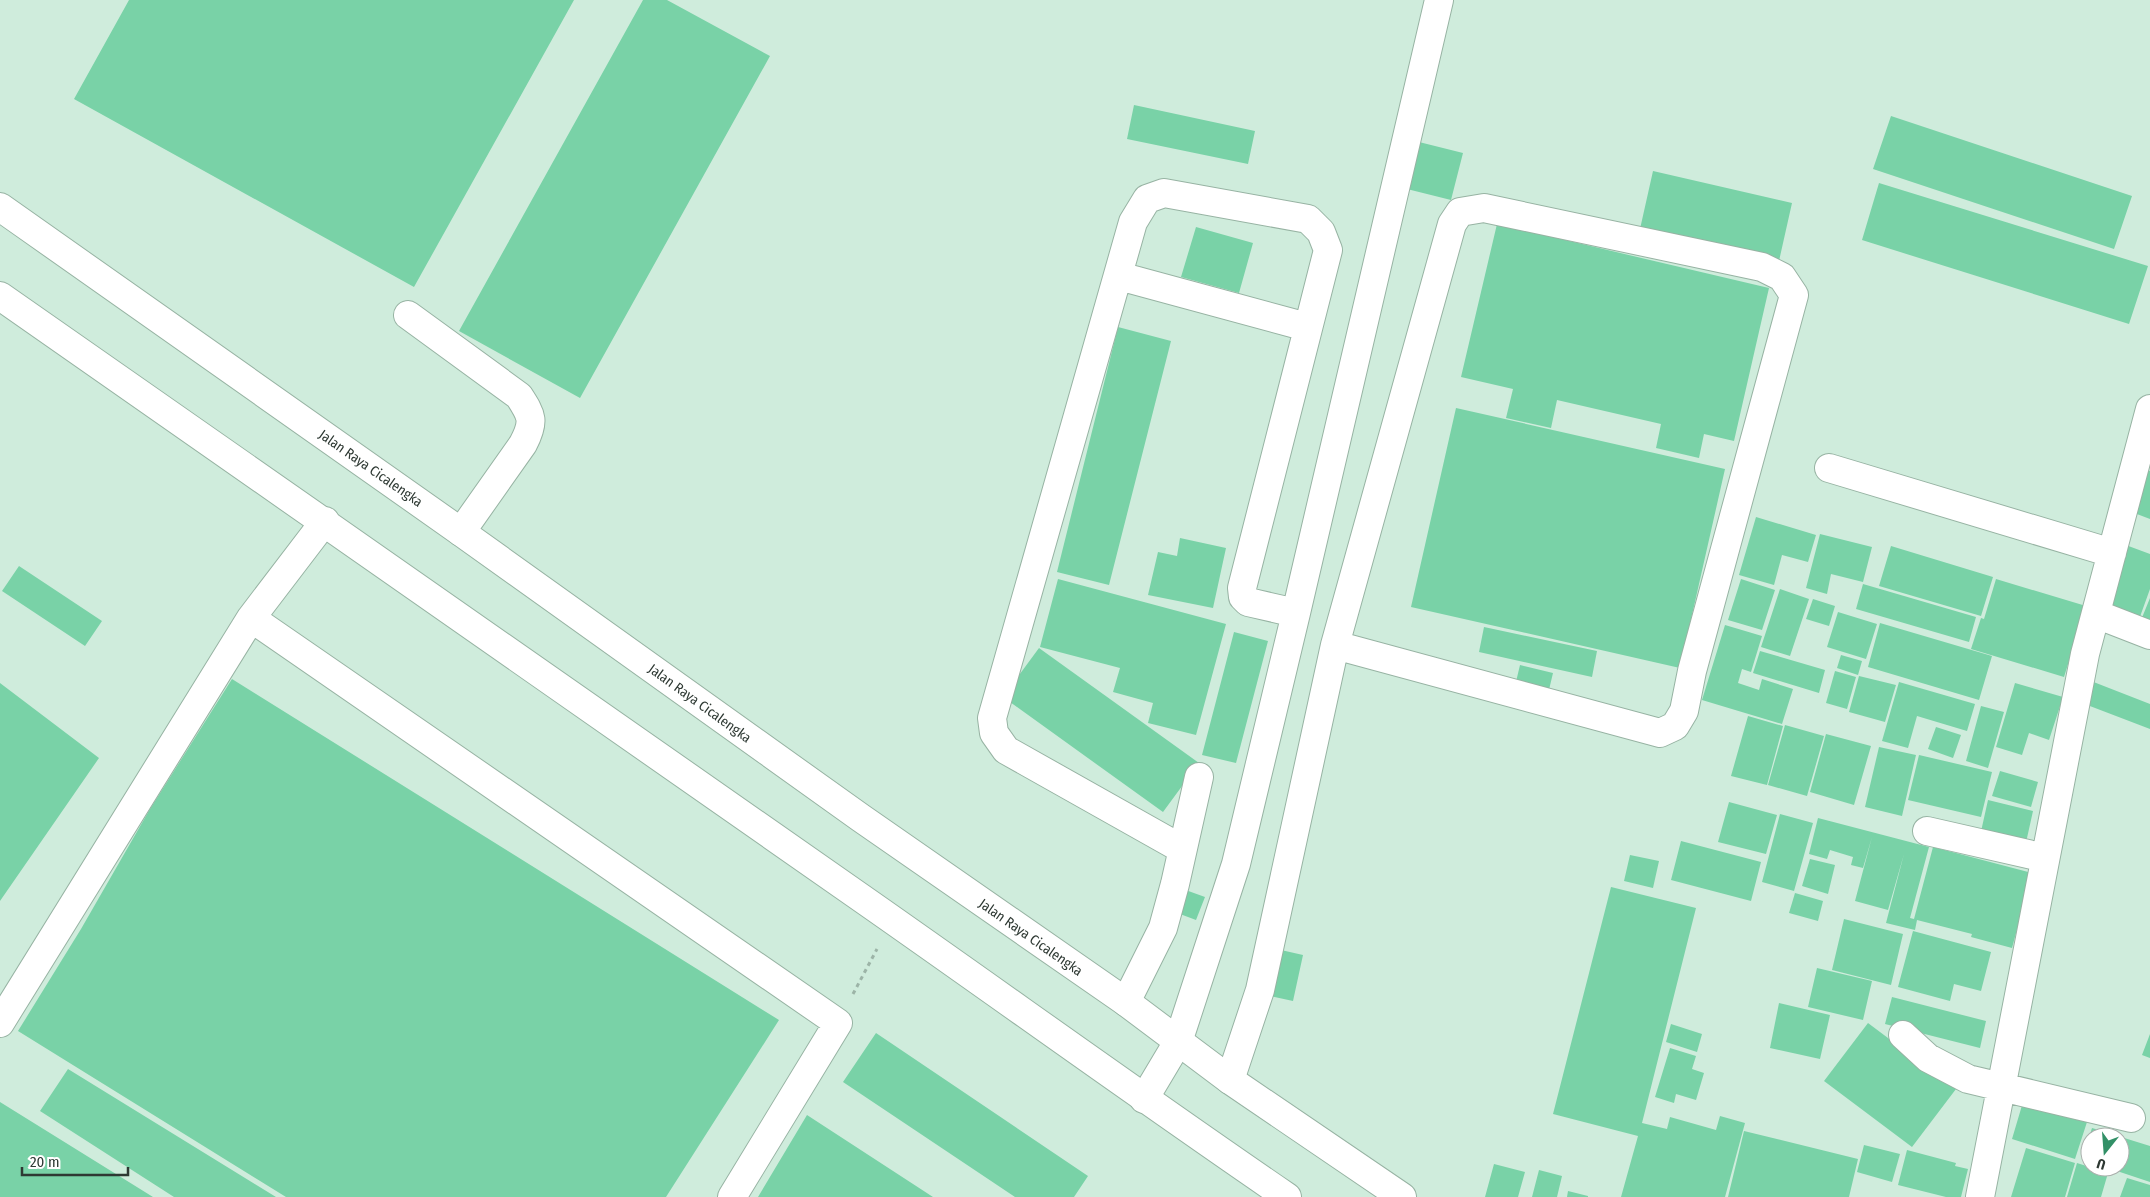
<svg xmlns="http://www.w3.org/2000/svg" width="2150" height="1197" font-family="'Fira Sans Condensed',sans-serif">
  <rect width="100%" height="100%" fill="#cfecdc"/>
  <!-- building -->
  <path fill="#79d2a7" d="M129 0H574L414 287 74 99Z
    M643 0H667L770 56 580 398 459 331Z
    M1134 105 1255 131 1248 164 1127 139Z
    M1891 116 2132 196 2114 249 1873 169Z
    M1415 141 1463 153 1451 200 1403 188Z
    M1653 171 1792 203 1779 261 1640 229Z
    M1879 183 2148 266 2129 324 1862 240Z
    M1497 224 1769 288 1734 441 1704 434 1699 458 1656 448 1661 424 1557 400 1551 428 1506 418 1513 389 1461 377Z
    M1196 227 1253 243 1239 293 1181 277Z
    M1118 327 1171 341 1109 585 1057 572Z
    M1456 408 1725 469 1680 668 1411 607Z
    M2144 469 2150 471V519L2129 511Z
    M1756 517 1816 535 1808 562 1782 555 1774 585 1739 575Z
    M1820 534 1872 547 1863 582 1831 574 1827 594 1806 588Z
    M1180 538 1226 548 1213 608 1148 595 1158 552 1177 556Z
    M2123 544 2150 554V589L2137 625 2098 611Z
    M1891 546 1993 577 1981 616 1879 586Z
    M19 566 102 621 85 646 2 591Z
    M1058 579 1226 624 1196 735 1148 723 1153 703 1113 692 1120 668 1040 647Z
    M1741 579 1775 590 1762 630 1728 620Z
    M1996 579 2086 606 2064 677 1971 649 1981 618 1984 619Z
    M1863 584 1976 617 1969 642 1856 609Z
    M1780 589 1809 599 1790 656 1761 647Z
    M2150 598V629L2139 625Z
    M1813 599 1835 606 1829 626 1806 619Z
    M1838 612 1877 624 1866 659 1827 647Z
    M1880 623 1992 656 1979 700 1868 667Z
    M1725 625 1762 636 1751 672 1742 669 1738 683 1759 690 1762 679 1793 689 1782 724 1702 700Z
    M1484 627 1597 651 1592 677 1479 652Z
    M1234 632 1268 641 1236 763 1202 755Z
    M1039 648 1199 763 1163 812 1003 697Z
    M1760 651 1825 670 1819 693 1753 673Z
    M1841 655 1862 661 1858 675 1837 668Z
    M1520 665 1553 673 1548 694 1515 686Z
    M1835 671 1856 677 1847 709 1826 703Z
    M1859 676 1896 685 1885 722 1849 712Z
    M232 679 779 1020 666 1197H286L18 1031 81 929 150 809Z
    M2091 681 2150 704V729L2082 703Z
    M1899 682 1975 704 1967 731 1917 716 1908 748 1882 741Z
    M0 683 99 758 0 901Z
    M2015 683 2063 697 2049 740 2029 733 2022 755 1996 747Z
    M1981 706 2004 712 1988 768 1966 761Z
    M1748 716 1783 726 1767 785 1731 776Z
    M1785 725 1824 736 1807 796 1768 785Z
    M1936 727 1961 735 1953 758 1928 749Z
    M1826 734 1871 746 1854 805 1810 792Z
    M1879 747 1916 755 1902 816 1865 807Z
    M1919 755 1992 772 1981 817 1908 800Z
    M2000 771 2038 782 2031 807 1992 796Z
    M1988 800 2033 811 2025 847 1980 836Z
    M1729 802 1777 815 1766 854 1718 842Z
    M1780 814 1813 823 1794 891 1762 882Z
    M1818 818 1929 847 1910 918 1914 919 1933 847 2032 873 2012 948 1971 937 1972 934 1917 920 1915 930 1886 923 1904 854 1888 910 1855 901 1872 837 1863 868 1851 865 1853 857 1830 850 1827 859 1809 854Z
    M1681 841 1761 862 1751 901 1671 880Z
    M1630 855 1659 861 1653 888 1624 881Z
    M1810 859 1835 865 1828 894 1802 886Z
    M1611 887 1696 908 1642 1123 1667 1129 1670 1117 1716 1130 1720 1116 1745 1123 1725 1197H1648L1652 1181 1648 1197H1621L1638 1136 1553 1114Z
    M1180 888 1205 897 1196 920 1172 911Z
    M1795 893 1823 901 1818 921 1789 913Z
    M1844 919 1903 934 1891 985 1832 970Z
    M1913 931 1991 952 1981 991 1954 984 1950 1001 1898 987Z
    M1281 950 1303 955 1293 1001 1270 996Z
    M1817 968 1872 981 1863 1020 1808 1007Z
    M1892 997 1986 1021 1980 1048 1885 1024Z
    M1779 1003 1830 1015 1820 1059 1770 1048Z
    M1868 1023 1956 1089 1912 1147 1824 1081Z
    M1671 1024 1702 1034 1697 1052 1666 1042Z
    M876 1033 1088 1176 1074 1197H1015L843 1082Z
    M2150 1034V1058L2142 1055Z
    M1670 1048 1696 1056 1692 1069 1704 1073 1696 1100 1676 1094 1674 1103 1655 1097Z
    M68 1069 276 1197H174L40 1111Z
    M0 1102 153 1197H0Z
    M2023 1102 2087 1122 2075 1159 2012 1139Z
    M807 1115 933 1197H758Z
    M2092 1128 2150 1146V1182L2105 1167H2120V1137H2090V1163L2082 1160Z
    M1744 1131 1858 1159 1849 1197H1728Z
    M1864 1145 1900 1154 1892 1182 1857 1172Z
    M2026 1148 2075 1163 2065 1197H2011Z
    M1907 1150 1956 1163 1955 1166 1968 1169 1961 1197H1946L1898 1185Z
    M2077 1163 2108 1173 2101 1197H2067Z
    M1494 1164 1525 1172 1518 1197H1485Z
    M1539 1170 1562 1176 1557 1197H1532Z
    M2127 1178 2150 1185V1197H2120Z
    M1568 1191 1588 1196V1197H1567Z"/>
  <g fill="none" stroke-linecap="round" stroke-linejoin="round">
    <!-- minor casing -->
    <g stroke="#97b3a3" stroke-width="30">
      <path id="minor" d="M1119 276 1307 327
        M408 315 519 396C532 416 535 421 523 444L461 532
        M1829 468 2112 553
        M2096 614 2150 635
        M251 618 838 1023 732 1197
        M1927 831 2045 858
        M1182 849 1006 750 994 733 992 718 1133 222 1147 199 1164 193 1308 219 1321 232 1328 250 1242 588 1243 597 1248 602 1296 613
        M1126 1002 1163 928 1175 884 1199 777
        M0 1023 251 618 325 521
        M1903 1035 1928 1058 1968 1079 2131 1118
        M1230 1080 1260 990 1335 645 1452 224 1460 212 1484 208 1762 267 1782 277 1794 295 1692 671 1684 711 1675 726 1660 733 1335 645
        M1144 1099 1178 1042 1236 864 1296 613 1439 0
        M1980 1197 2085 654 2150 409"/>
    </g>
    <!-- highway casing -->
    <g stroke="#97b3a3" stroke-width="30">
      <path id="highway" d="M0 207 461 532 861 818 1126 1002 1230 1080 1402 1197
        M0 296C290 497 579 699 867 902 1007 1000 1145 1100 1287 1197"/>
    </g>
    <!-- path -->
    <path stroke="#9cb4a7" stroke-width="3" stroke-dasharray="4 4" stroke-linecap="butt" d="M853 994 877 949"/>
    <!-- minor -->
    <use href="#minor" stroke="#fff" stroke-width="28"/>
    <!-- highway -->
    <use href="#highway" stroke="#fff" stroke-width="28"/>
  </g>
  <g text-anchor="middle" stroke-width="4" stroke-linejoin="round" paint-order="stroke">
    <!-- street labels -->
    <g font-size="14" fill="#2e3933" stroke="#fff">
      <text transform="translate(371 468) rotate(35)" y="5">Jalan Raya Cicalengka</text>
      <text transform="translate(700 703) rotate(36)" y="5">Jalan Raya Cicalengka</text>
      <text transform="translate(1031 937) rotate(35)" y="5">Jalan Raya Cicalengka</text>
    </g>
  </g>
  <!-- north arrow -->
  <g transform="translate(2105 1152) rotate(197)"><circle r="24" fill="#ffffff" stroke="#abb0ad"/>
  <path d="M0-4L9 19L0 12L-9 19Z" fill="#329067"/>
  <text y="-8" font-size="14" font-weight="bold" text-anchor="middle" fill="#2e3933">U</text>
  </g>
  <!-- scale -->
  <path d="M22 1167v8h106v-8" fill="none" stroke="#2e3933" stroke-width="2.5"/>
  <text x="30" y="1167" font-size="15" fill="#2e3933" stroke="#ffffff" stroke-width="4" paint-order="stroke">20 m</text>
</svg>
